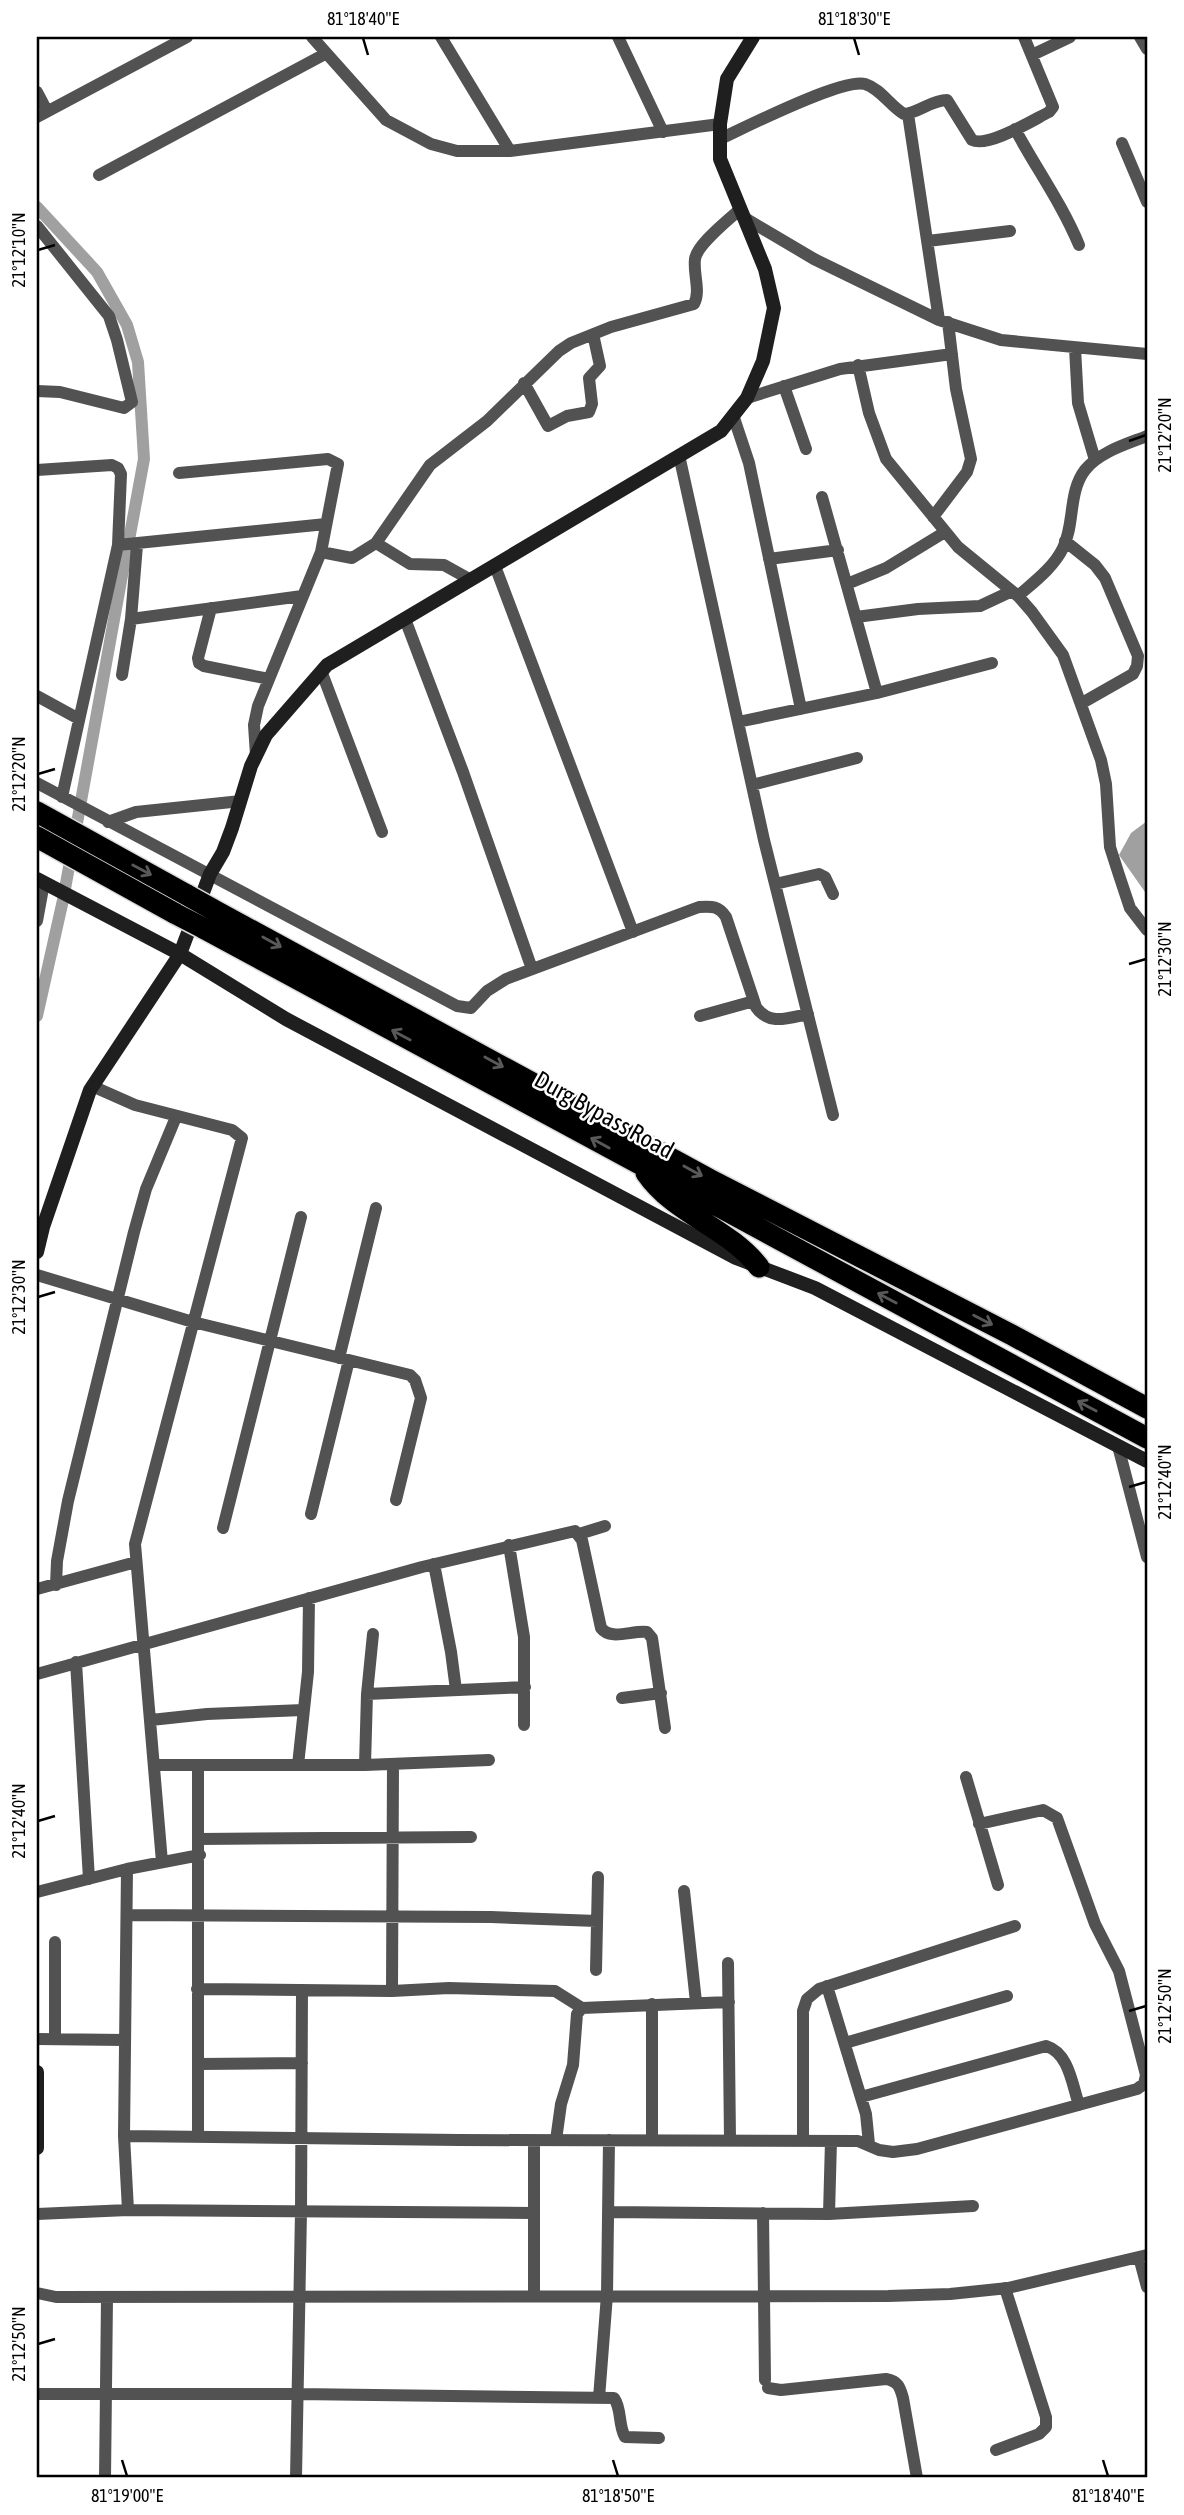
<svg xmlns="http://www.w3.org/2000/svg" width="1184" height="2515" font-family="'Asap Condensed',sans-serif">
  <rect width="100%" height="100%" fill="#fff"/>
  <!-- water -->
  <path fill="#a0a0a0" d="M1147 821V899L1145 892 1119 855 1131 833Z"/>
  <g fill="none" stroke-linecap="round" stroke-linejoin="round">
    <!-- canal -->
    <path stroke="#a0a0a0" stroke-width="12" d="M37 207 97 272 127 325 138 362 144 459 129 540
      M37 1016 63 900 127 548"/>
    <!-- highway casing -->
    <g stroke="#dbdbdb" stroke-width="24">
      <path id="highway" d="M37 812 187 895
        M37 837 176 914
        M212 909 709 1179 1012 1335 1147 1408
        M203 928 1147 1438
        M646 1173C675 1215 728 1227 759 1267"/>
    </g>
    <!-- street -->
    <path stroke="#525252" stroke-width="12" d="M312 37 386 120 431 144 457 151H510L720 124
      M441 37 510 151
      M618 37 663 132
      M1140 37 1147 49
      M1032 55 1070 37
      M37 92 47 111
      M908 114 939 320
      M37 117 187 37
      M1015 129C1036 168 1062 204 1079 245
      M720 139C746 127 842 78 865 84 881 89 890 106 904 114 919 113 931 100 947 100L972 140C988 148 1033 120 1049 112L1053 107 1024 37
      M1122 143 1147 202
      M99 175 325 54
      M743 217 814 259 939 320 1001 340 1147 354
      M37 226 109 316 117 340 132 402 124 408 60 392 37 391
      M928 241 1010 231
      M1075 348 1078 403 1095 460
      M858 365 869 413 886 459 958 547 1018 596 1032 612 1063 655 1101 760 1106 784 1110 847 1119 875 1130 908 1147 930
      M524 383 548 426 567 416 589 412 592 404 589 378 600 366 593 334
      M784 386 806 449
      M747 398 840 369 952 354
      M733 415 749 463 801 709
      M679 455 764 840 833 1115
      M37 470 112 465 118 468 121 474 118 545 62 797
      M179 473 328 459 338 464 321 552 258 706 254 725 256 755
      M822 497 877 693
      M933 517 967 472 971 459 956 389 948 322
      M1065 541 1095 565 1105 578 1138 656 1137 666 1133 674 1082 703
      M376 543 410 564 444 565 471 580
      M118 545 326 524
      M321 552 352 558 376 543 430 465 487 421 559 351 571 343 611 327 694 304C701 291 693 274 695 259 697 244 729 220 740 209
      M769 559 838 550
      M495 566 633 932
      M847 584 886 568 945 532
      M1018 596C1034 582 1054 567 1063 548 1075 524 1068 492 1085 470 1099 452 1127 444 1147 436
      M211 608 198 658 199 663 204 666 269 679
      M856 617 918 609 980 606 1012 591
      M131 619 302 596
      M405 619 463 772 532 969
      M322 673 382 832
      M122 675 131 619 137 545
      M37 696 79 719
      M738 722 877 693 992 663
      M37 783 457 1006 471 1008 487 991 506 979 699 907C712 906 719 906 726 917L756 1007C769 1026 788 1018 808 1014
      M752 785 857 758
      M108 822 136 812 241 801
      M775 884 819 874 825 877 833 894
      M37 921 44 883
      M700 1016 754 1001
      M92 1086 135 1105 232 1130 242 1138 135 1544 162 1862
      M37 1275 193 1322 410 1375 415 1380 421 1398 396 1500
      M339 1358 376 1208
      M1118 1446 1147 1557
      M311 1514 349 1360
      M223 1528 301 1217
      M579 1534 605 1526
      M509 1545 524 1637V1725
      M434 1564 451 1652 456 1690
      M56 1585 57 1561 68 1501 134 1232 146 1189 176 1117
      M37 1589 136 1562
      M76 1662 89 1879
      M37 1674 422 1567 575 1531 582 1540 601 1628C611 1641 632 1630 647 1632L652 1638 665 1728
      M367 1694 525 1687
      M622 1698 661 1693
      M151 1720 207 1714 303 1710
      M155 1765H365L489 1760
      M298 1765 308 1672 309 1598
      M365 1765 367 1694 373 1634
      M966 1777 998 1885
      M199 1839 471 1837
      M127 1869 124 2136 128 2210
      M684 1891 696 2002
      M37 1892 127 1869 200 1855
      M127 1915 491 1917 597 1921
      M55 1942V2039
      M728 1963 730 2140
      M596 1970 598 1877
      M827 1986 866 2114 869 2144
      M197 1989 392 1991 449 1988 555 1991 582 2008
      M392 1991 393 1764
      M37 2039 125 2040
      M845 2043 1007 1996
      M198 2064 302 2063
      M861 2097 1046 2046C1069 2053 1072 2084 1079 2105
      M124 2136 459 2140 858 2141 879 2150 893 2152 917 2149 1137 2089 1144 2084 1146 2075 1119 1971 1095 1924 1057 1818 1043 1810 979 1824
      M198 2137V1765
      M534 2140V2295
      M556 2140 561 2104 573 2065 577 2014 582 2008 729 2002
      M652 2140V2004
      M803 2141V2011L807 1999 819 1989 1015 1926
      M608 2212 829 2214 973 2206
      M763 2213 765 2380
      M37 2214 128 2210 533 2213
      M829 2214 831 2141
      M1139 2257 1147 2287
      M37 2293 56 2297 888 2296 950 2294 1008 2288 1147 2255
      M768 2388 781 2390 886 2379C898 2381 900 2387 903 2398L917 2478
      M37 2394H297L614 2398C622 2409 618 2425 625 2437L659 2438
      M599 2398 607 2295 609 2140
      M996 2450 1039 2434 1046 2427V2417L1005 2288
      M105 2478 107 2297
      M296 2478 301 2212 302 1990"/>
    <!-- secondary -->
    <path stroke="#1f1f1f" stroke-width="14" d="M37 879 180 954 286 1019 736 1258 815 1288 1147 1461
      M37 1252 43 1227 90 1090 180 954 210 874 223 852 232 828 251 766 266 735 327 665 721 431 747 398 763 361 774 308 765 269 720 159V124L727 79 753 37
      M37 2072V2148"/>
    <!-- highway -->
    <use href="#highway" stroke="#000" stroke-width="21"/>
    <!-- highway-bridge casing -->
    <g stroke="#dbdbdb" stroke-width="24" stroke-linecap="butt">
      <path id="highway-bridge" d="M187 895 212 909
        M176 914 203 928"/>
    </g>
    <!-- highway-bridge -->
    <use href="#highway-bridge" stroke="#000" stroke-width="21"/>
  </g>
  <!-- one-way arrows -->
  <defs><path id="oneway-shaft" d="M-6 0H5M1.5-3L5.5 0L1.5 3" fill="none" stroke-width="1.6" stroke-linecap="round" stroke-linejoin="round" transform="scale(1.75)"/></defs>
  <g stroke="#595959">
    <use href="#oneway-shaft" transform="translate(142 870) rotate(28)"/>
    <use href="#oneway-shaft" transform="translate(272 942) rotate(29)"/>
    <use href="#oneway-shaft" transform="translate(401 1035) rotate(-152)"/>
    <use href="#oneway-shaft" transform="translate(494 1062) rotate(29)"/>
    <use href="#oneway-shaft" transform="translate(600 1143) rotate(-151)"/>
    <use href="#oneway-shaft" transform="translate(693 1171) rotate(29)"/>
    <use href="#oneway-shaft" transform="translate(887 1298) rotate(-152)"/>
    <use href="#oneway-shaft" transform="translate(983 1320) rotate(27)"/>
    <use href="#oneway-shaft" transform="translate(1087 1406) rotate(-152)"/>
  </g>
  <!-- ticks -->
  <path fill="none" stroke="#000" stroke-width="2.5" d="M363 38 368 55M854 38 859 55M38 250 55 245M1129 441 1146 435M38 774 55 769M1129 964 1146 959M38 1297 55 1292M1129 1487 1146 1482M38 1821 55 1816M1129 2011 1146 2006M38 2344 55 2339M122 2460 127 2476M613 2460 618 2476M1103 2460 1108 2476"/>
  <g text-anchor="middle" stroke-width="5" stroke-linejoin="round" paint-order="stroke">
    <!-- street labels -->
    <g font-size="24" fill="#000" stroke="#fff">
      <text transform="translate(604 1115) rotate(29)" y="8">Durg Bypass Road</text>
    </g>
  </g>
  <!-- border -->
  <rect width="1184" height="2515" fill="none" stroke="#ffffff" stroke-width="77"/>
  <rect x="38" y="38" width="1108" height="2438" fill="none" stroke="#000" stroke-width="2.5"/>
  <g font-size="18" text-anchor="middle" fill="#000">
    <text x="363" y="25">81°18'40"E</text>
    <text x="854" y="25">81°18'30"E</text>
    <text transform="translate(19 250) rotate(-90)" y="6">21°12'10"N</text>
    <text transform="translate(1165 435) rotate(-90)" y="6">21°12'20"N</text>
    <text transform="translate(19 774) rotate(-90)" y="6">21°12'20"N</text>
    <text transform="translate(1165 959) rotate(-90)" y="6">21°12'30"N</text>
    <text transform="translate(19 1297) rotate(-90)" y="6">21°12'30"N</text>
    <text transform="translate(1165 1482) rotate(-90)" y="6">21°12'40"N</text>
    <text transform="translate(19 1821) rotate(-90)" y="6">21°12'40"N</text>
    <text transform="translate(1165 2006) rotate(-90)" y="6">21°12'50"N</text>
    <text transform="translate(19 2344) rotate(-90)" y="6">21°12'50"N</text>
    <text x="127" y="2502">81°19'00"E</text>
    <text x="618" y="2502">81°18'50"E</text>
    <text x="1108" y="2502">81°18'40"E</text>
  </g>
</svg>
